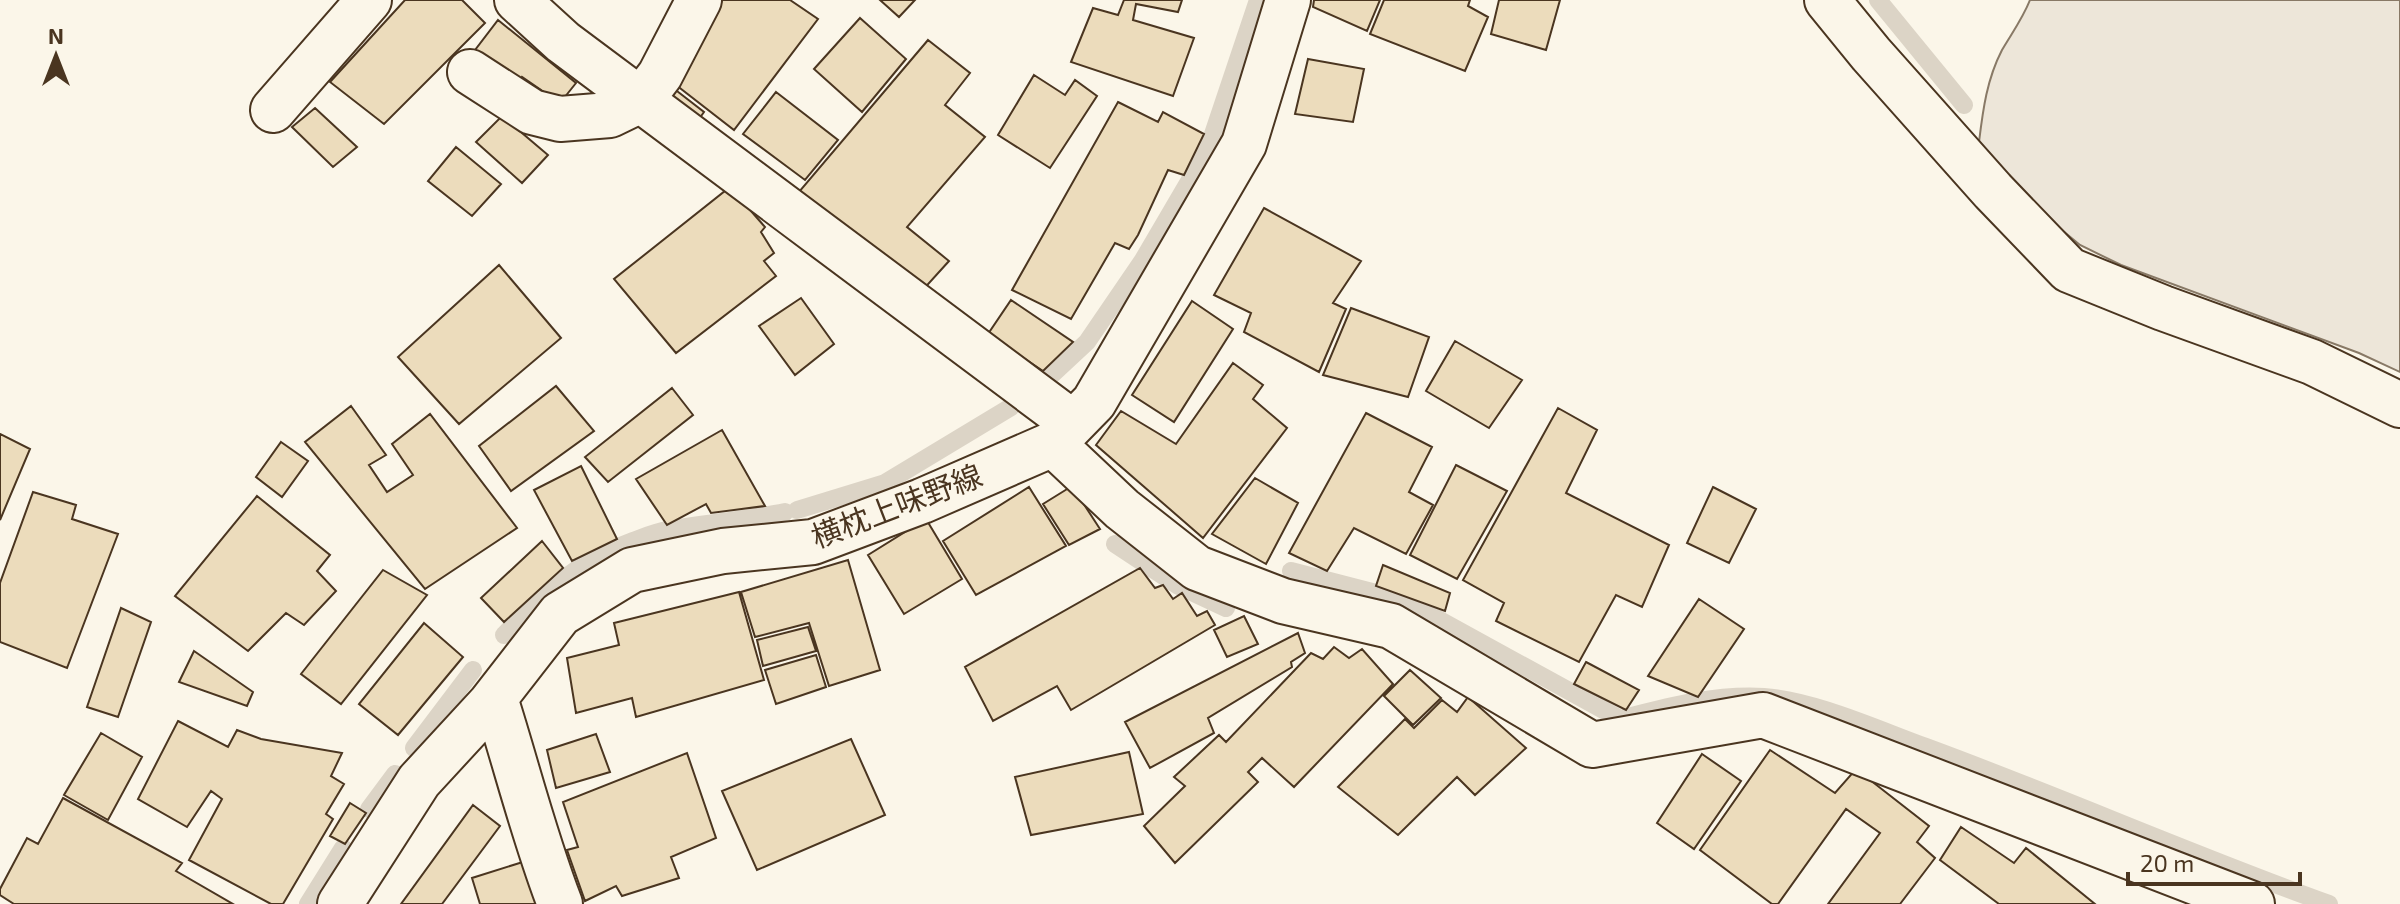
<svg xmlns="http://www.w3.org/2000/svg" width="2400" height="904" font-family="'Exo 2','Noto Sans JP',sans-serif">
  <rect width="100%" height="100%" fill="#fbf6e9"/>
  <!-- green -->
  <path fill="#ede6d9" stroke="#887966" stroke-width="2" d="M2030 0H2400V372L2359 353 2121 265 2080 245 2040 212 1979 142C1983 109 1987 79 2002 50 2012 33 2023 18 2030 0Z"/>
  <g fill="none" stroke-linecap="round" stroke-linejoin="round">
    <!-- stream -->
    <path stroke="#dcd4c6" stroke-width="18" d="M1878 0 1964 105
      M1044 382 1087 342 1143 260 1208 149 1258 0
      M797 510 885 483 1011 407
      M1115 544 1177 585 1226 608
      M1291 571 1403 600 1620 719C1667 707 1714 694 1764 697 1813 700 1879 730 1926 747 2062 797 2193 855 2329 904
      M504 635C545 593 576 561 633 541 644 537 656 532 668 530 707 523 746 520 785 512
      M414 748 473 670
      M369 809 395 774
      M308 904 343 848"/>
  </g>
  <!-- building -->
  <path fill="#ecdcbc" stroke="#4a3520" stroke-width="2" d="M405 0H462L485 23 384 124 330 82Z
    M710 0H790L818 19 734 130 667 78Z
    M880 0H915L899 17Z
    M1124 0H1182L1178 12 1136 4 1133 20 1194 38 1173 96 1071 62 1093 8 1118 15Z
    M1314 0H1380L1367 31 1313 7Z
    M1384 0H1470L1468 6 1488 17 1465 71 1370 34Z
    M1499 0H1560L1546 50 1491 34Z
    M860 18 906 59 862 112 814 69Z
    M498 20 576 83 560 103 522 77 517 85 472 54Z
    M928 40 970 73 945 105 985 137 907 227 949 261 921 292 798 193Z
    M1308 59 1364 69 1353 122 1295 114Z
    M1034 75 1065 95 1075 80 1097 96 1050 168 998 135Z
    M664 81 704 112 694 126 661 104Z
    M776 92 838 140 805 180 743 134Z
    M1118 102 1158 122 1163 112 1204 134 1184 175 1168 170 1138 235 1129 249 1115 243 1071 319 1012 290Z
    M315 108 357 147 333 167 292 127Z
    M502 116 548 155 522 183 476 142Z
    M456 147 501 184 472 216 428 181Z
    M730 187 765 227 761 232 774 253 764 261 776 276 676 353 614 279Z
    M1264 208 1361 261 1333 303 1346 309 1319 372 1244 332 1251 313 1214 295Z
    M499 265 561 338 459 424 398 357Z
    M801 298 834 344 795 375 759 326Z
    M1011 300 1073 342 1043 371 988 334Z
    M1192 301 1233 329 1174 422 1132 395Z
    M1351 308 1429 337 1408 397 1323 375Z
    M1455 341 1522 380 1489 428 1426 391Z
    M1233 363 1263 385 1253 399 1287 428 1203 538 1096 445 1121 411 1176 444Z
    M556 386 594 431 511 491 479 446Z
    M672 388 693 415 608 482 585 457Z
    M351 406 386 455 369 465 387 492 413 475 392 444 430 414 517 528 425 589 305 442Z
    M1558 408 1597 430 1566 493 1669 545 1642 607 1616 595 1579 662 1496 621 1504 603 1463 580Z
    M1366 413 1432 447 1409 492 1433 505 1406 554 1354 528 1327 571 1289 553Z
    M722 430 765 506 711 513 706 504 667 525 636 479Z
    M0 434 30 449 0 520Z
    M281 442 308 461 282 497 256 477Z
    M1456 465 1507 491 1457 579 1410 555Z
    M581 466 617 539 572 561 534 490Z
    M1255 478 1298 503 1266 564 1212 534Z
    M1072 486 1100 529 1069 545 1043 504Z
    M1029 487 1066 546 976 595 943 541Z
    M1713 487 1756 509 1729 563 1687 543Z
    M33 492 76 505 72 519 118 534 67 668 0 642V583Z
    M257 496 330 555 317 571 336 591 304 625 286 613 248 651 175 596Z
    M926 519 962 579 904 614 868 555Z
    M542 541 563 568 504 622 481 598Z
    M848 560 880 670 829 686 809 623 755 637 741 592Z
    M1383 565 1450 593 1445 611 1376 586Z
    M1140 568 1155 588 1163 585 1173 599 1182 593 1197 616 1207 611 1215 625 1071 710 1057 686 993 721 965 667Z
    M383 570 427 595 341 704 301 674Z
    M739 592 764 680 636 717 632 698 576 713 567 658 619 645 614 623Z
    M1699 599 1744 629 1698 697 1648 676Z
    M121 608 151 622 118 717 87 707Z
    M1244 616 1258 644 1227 657 1214 630Z
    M424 623 463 657 398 735 359 704Z
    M808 627 816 651 763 666 757 640Z
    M1298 633 1305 653 1291 662 1292 667 1208 718 1214 733 1150 768 1125 722Z
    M1334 647 1349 658 1362 649 1393 684 1294 787 1262 758 1248 772 1258 782 1175 863 1144 826 1185 786 1174 777 1219 735 1226 742 1311 653 1323 659Z
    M194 651 253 692 247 706 179 682Z
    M816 655 826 687 776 704 765 670Z
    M1586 662 1639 690 1626 710 1574 684Z
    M1410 670 1441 698 1413 725 1384 696Z
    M1468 697 1526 748 1475 795 1457 777 1398 835 1338 787 1405 719 1414 728 1442 700 1457 712Z
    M178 721 228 747 237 730 261 739 342 753 331 776 344 784 326 814 333 819 283 904H271L189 860 222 799 211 791 187 827 138 799Z
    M101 733 142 757 108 820 64 795Z
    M596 734 610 772 556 788 547 750Z
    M851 739 885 815 757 870 722 791Z
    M1770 750 1835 793 1856 769 1929 826 1917 842 1935 858 1900 904H1828L1880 833 1846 809 1778 904H1772L1700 850Z
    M1129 752 1143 814 1031 835 1015 777Z
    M687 753 716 838 671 857 679 878 622 896 616 886 585 901 567 850 578 847 563 802Z
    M1702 754 1741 781 1694 849 1657 823Z
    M63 798 182 863 176 871 233 904H14L0 895V889L27 838 38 844Z
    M350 803 366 813 345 844 330 836Z
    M473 805 500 826 442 904H401Z
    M1961 827 2014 863 2026 848 2095 904H1999L1940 860Z
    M526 861 539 904H480L472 878Z"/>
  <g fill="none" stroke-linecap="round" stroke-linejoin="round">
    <!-- minor casing -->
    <g stroke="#4a3520" stroke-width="48">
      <path id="minor" d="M517 0 563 42 1073 423
        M1827 0 1871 54 1993 191 2069 270 2163 308 2312 362 2400 405
        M470 72 532 112 560 119 610 115 641 100 660 75 699 0
        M273 110 369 0
        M1053 444 1122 509 1197 568 1283 601 1391 626 1592 745 1763 715 2252 904
        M495 698C517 767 534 837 560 904
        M340 904 419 781 490 704 560 614 632 570 723 551 813 542 922 501 1053 444 1094 402 1244 144 1288 0"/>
    </g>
    <!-- minor -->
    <use href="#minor" stroke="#fbf6e9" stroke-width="44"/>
  </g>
  <g text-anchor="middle" stroke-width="6" stroke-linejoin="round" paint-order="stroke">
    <!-- street labels -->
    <g font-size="30" fill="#4a3520" stroke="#fbf6e9">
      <text transform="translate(897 507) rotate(-21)" y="10">横枕上味野線</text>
    </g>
  </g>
  <!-- north arrow -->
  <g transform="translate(56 56)" stroke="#fbf6e9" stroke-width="6" paint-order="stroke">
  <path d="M0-6L14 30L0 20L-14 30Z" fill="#4a3520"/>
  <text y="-12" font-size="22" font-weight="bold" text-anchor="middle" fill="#4a3520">N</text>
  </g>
  <!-- scale -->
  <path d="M2128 872v12h172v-12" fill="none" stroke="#4a3520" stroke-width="4"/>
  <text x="2140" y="872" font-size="24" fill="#4a3520" stroke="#fbf6e9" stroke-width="6" paint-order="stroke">20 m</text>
</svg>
